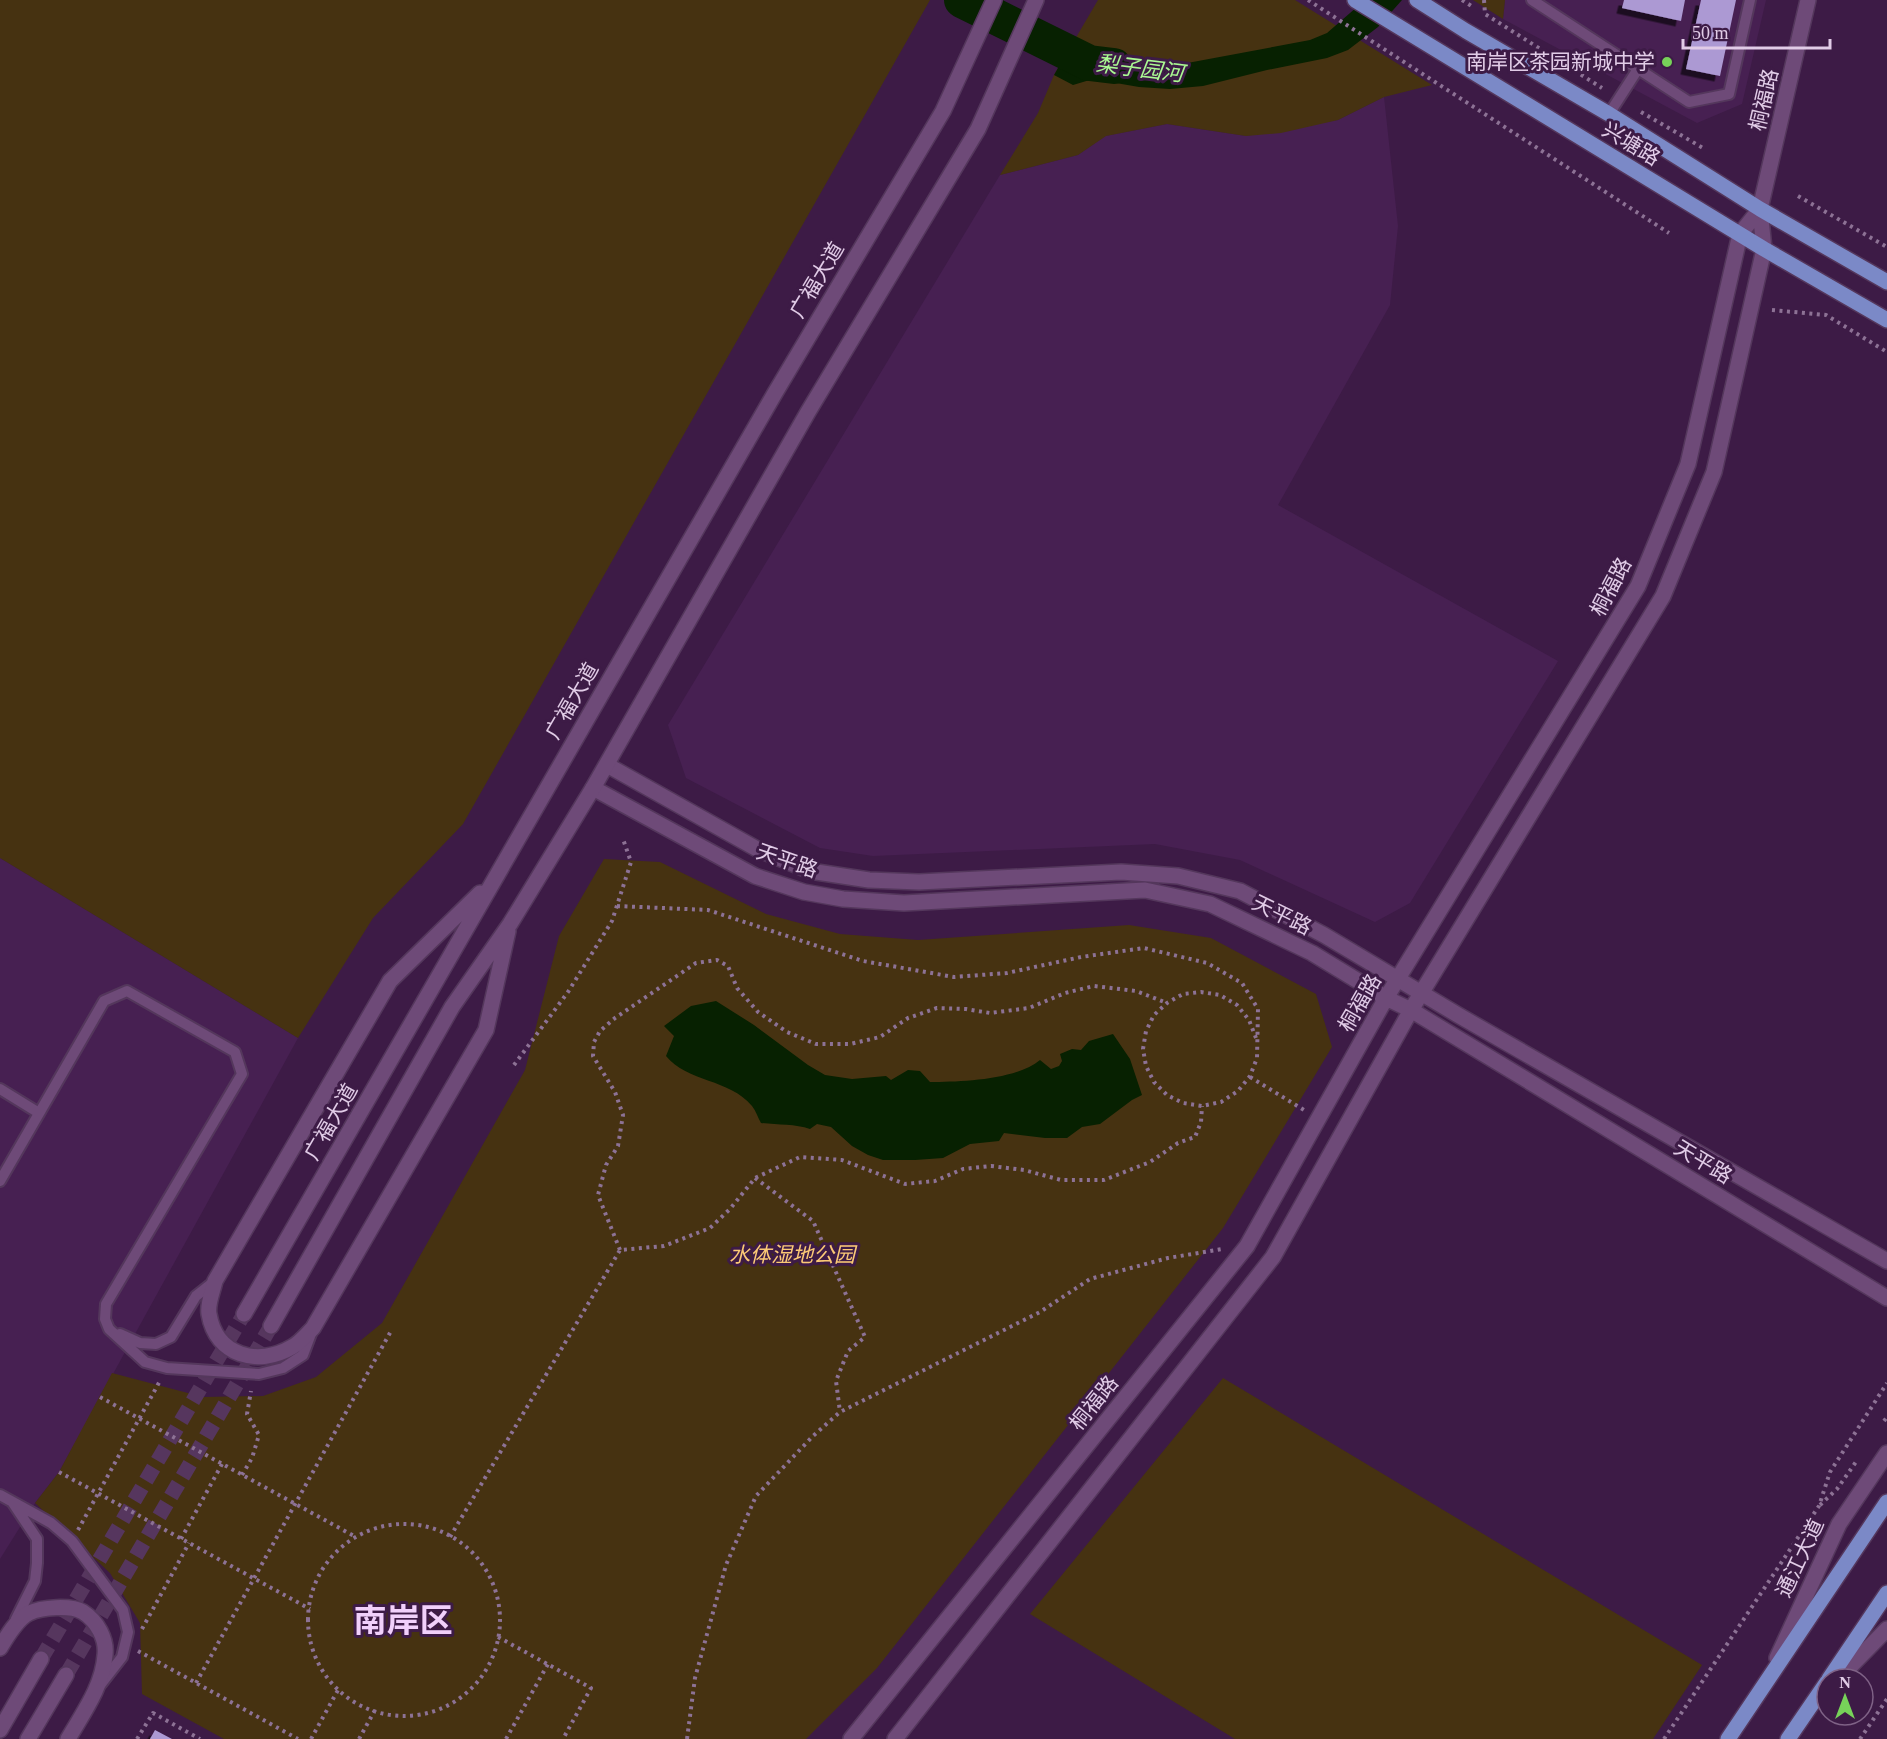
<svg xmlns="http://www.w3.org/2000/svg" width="1887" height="1739" font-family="'Times New Roman','Noto Sans SC',serif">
  <defs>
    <filter id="shadow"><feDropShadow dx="-5.5" dy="5.5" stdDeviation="0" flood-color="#0009"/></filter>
  </defs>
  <rect width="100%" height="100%" fill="#3d1b46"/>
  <!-- built -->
  <path fill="#472052" d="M1505 0H1766L1742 104 1697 123 1503 19Z
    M1384 97 1398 226 1390 305 1278 505 1558 661 1410 903 1375 922 1240 860 1155 844 873 856 820 848 686 778 668 725 1000 175 1078 155 1105 136 1167 124 1246 136 1338 120Z
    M0 858 298 1038 59 1472 35 1503 0 1559Z"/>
  <!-- green -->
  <path fill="#463211" d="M0 0H930L463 824 373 918 298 1038 0 858Z
    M1098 0H1295L1432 85 1384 97 1338 120 1281 133 1246 136 1167 124 1106 136 1078 155 1000 175 1038 113 1054 75Z
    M1473 0H1505L1503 19Z
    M604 859 660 862 766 914 840 934 918 940 1129 925 1211 938 1316 994 1332 1047 1223 1228 877 1668 806 1739H224L142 1694 140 1623 110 1573 35 1503 59 1472 112 1373 203 1397 263 1396 316 1377 382 1323 525 1070 559 936Z
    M1223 1378 1702 1665 1653 1739H1235L1030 1614Z"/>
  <!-- water -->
  <path fill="#072101" d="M1365 0H1402L1378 27 1348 50 1327 58 1267 70 1203 86 1170 89 1139 87 1093 79 1073 85 1054 75 1072 43 1079 49 1084 47 1092 53H1104L1143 64H1182L1310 40 1327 33Z
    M716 1001 754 1025 808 1065 825 1075 852 1079 886 1076 891 1080 908 1070 920 1071 930 1082C961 1082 1016 1080 1040 1060L1051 1069 1059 1066 1062 1061 1060 1054 1072 1049 1081 1050 1089 1041 1113 1034 1130 1059 1142 1095 1132 1100 1100 1124 1082 1127 1067 1138H1045L1004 1133 999 1141 970 1144 943 1158 915 1160H883L868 1155 852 1146 831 1127 817 1124 810 1129C795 1124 778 1125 761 1123 758 1118 756 1111 752 1106 730 1079 687 1082 666 1056L674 1036 664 1026 691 1006Z"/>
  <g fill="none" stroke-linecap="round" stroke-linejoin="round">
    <!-- river -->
    <path stroke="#072101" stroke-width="36" d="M962 0 1089 63 1114 66"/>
  </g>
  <!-- building -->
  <path fill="#ac99d3" filter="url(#shadow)" d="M1624 0H1685L1681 21 1622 8Z
    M1701 0H1736L1720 76 1686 69Z
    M155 1730 172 1739H150Z"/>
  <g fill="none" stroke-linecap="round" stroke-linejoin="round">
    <!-- secondary-tunnel -->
    <path stroke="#56365e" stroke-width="15" stroke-dasharray="15 8" stroke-linecap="butt" d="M41 1659 244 1314
      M66 1675 271 1326"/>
    <!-- service casing -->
    <g stroke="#54375c" stroke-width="14">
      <path id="service" d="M1532 0 1689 102 1729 94 1750 0
        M1609 114 1638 69
        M0 1089 39 1113
        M0 1181 104 1001 127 991 235 1052 242 1074 106 1304 105 1319 109 1329 145 1362 167 1368 259 1374 283 1368 303 1355 312 1331
        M120 1334 140 1343 156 1344 171 1337 196 1296 215 1281
        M0 1495 51 1523 72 1541 123 1610 128 1632 122 1657 101 1684
        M13 1503 37 1539V1563L35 1581 16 1619"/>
    </g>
    <!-- tertiary casing -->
    <g stroke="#54375c" stroke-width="18">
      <path id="tertiary" d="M607 765 757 849 810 871 869 880 919 882 1121 872 1178 876 1240 891 1324 935 1458 1015 1887 1261
        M593 788 755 876 804 892 843 899 904 903 1145 890 1210 904 1312 953 1386 998 1411 1010 1887 1298
        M1777 1658 1839 1524 1887 1453
        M1838 1679 1887 1629
        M851 1739 1247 1246 1386 998 1638 586 1688 464 1740 234 1760 209
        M895 1739 1273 1257 1411 1010 1663 596 1714 472 1764 249 1760 209 1808 0"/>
    </g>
    <!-- secondary casing -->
    <g stroke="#54375c" stroke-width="18">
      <path id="secondary" d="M480 893 390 981 215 1281C213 1291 207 1304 209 1314 216 1356 258 1367 292 1347 300 1343 307 1334 313 1328L486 1030 508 931
        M244 1314 775 393 943 111 994 0
        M271 1326 452 1007 510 924 593 788 808 412 978 129 1036 0
        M0 1648C7 1636 17 1619 29 1613 42 1607 71 1605 83 1612 97 1621 107 1639 105 1655 103 1686 83 1713 68 1739
        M0 1730 41 1659
        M28 1739 66 1675"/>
    </g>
    <!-- primary casing -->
    <g stroke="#54375c" stroke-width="18">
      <path id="primary" d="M1355 0 1764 249 1887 320
        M1417 0 1466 31 1609 114 1760 209 1887 282
        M1829 1679 1887 1593
        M1728 1739 1887 1502
        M1788 1739 1827 1682"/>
    </g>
    <!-- path -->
    <path stroke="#8d7295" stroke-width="4" stroke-dasharray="3 4.5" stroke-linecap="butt" d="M1308 0 1669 233
      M1462 0 1473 7
      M1484 0 1485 14 1602 88
      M1641 112 1703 148
      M1798 196 1887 247
      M1772 310 1826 315 1887 352
      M617 906 708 910 863 961 954 977 1007 973 1081 957 1144 948 1207 963 1242 983 1258 1009 1257 1058 1250 1076 1238 1091 1221 1102 1202 1106 1183 1103 1167 1095 1154 1082 1146 1066 1143 1049 1146 1031 1154 1015 1167 1003 1183 994 1201 992 1220 995 1237 1005 1249 1020 1256 1038
      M514 1065 568 992 612 921 631 862 623 839
      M1250 1077 1304 1110
      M755 1178 813 1221 865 1337 848 1351 836 1381 840 1412
      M620 1250 598 1195 606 1165 618 1146 623 1115 615 1092 593 1056 594 1042 600 1031 615 1018 696 963 717 960 728 966 737 988 758 1012 787 1032 816 1044H850L880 1037 908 1018 937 1008 966 1009 990 1013 1029 1008 1065 993 1094 986 1136 991 1167 1003
      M100 1397 354 1536
      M1884 1421 1887 1417
      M59 1472 310 1609
      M242 1475 252 1458 259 1435 247 1414 251 1391
      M1820 1505 1837 1489 1858 1459
      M308 1620a96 96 0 1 1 192 0a96 96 0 1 1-192 0Z
      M78 1530 161 1379
      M450 1537 620 1250 664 1246 710 1228 730 1209 755 1178 800 1157 842 1160 905 1184 935 1181 963 1169 991 1166 1024 1170 1061 1180H1104L1150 1162 1178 1143 1195 1137 1201 1122 1202 1106
      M181 1539 222 1464
      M142 1629 189 1543
      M498 1637 591 1688 563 1739
      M138 1651 298 1739
      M196 1683 391 1331
      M137 1739 153 1713 200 1739
      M311 1739 338 1690
      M359 1739 375 1710
      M506 1739 548 1664
      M687 1739 695 1678 726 1565 756 1496 813 1436 840 1412 1040 1312 1090 1279 1168 1258 1222 1249
      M1664 1739 1819 1506 1830 1472 1887 1383
      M1860 1739 1887 1699"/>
    <!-- service -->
    <use href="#service" stroke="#6e4a78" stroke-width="10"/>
    <!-- tertiary -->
    <use href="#tertiary" stroke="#6e4a78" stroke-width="15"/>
    <!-- secondary -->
    <use href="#secondary" stroke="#6e4a78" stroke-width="15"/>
    <!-- primary -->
    <use href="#primary" stroke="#7b89c7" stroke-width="15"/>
  </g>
  <!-- markers -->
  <circle fill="#77d259" stroke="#3d1b46" stroke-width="2" cx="1667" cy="62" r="6"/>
  <g text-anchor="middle" stroke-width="6" stroke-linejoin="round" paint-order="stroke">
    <!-- poi labels -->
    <g font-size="21" fill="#e1cce7" stroke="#3d1b46" text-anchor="end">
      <text x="1655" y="69">南岸区茶园新城中学</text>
    </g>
    <!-- street labels -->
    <g font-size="21" fill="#e1cce7" stroke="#3d1b46">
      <text transform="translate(1764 100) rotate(-77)" y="7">桐福路</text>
      <text transform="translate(1631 144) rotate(31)" y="7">兴塘路</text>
      <text transform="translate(817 280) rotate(-59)" y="7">广福大道</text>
      <text transform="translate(1611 587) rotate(-62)" y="7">桐福路</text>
      <text transform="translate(572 701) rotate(-60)" y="7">广福大道</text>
      <text transform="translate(787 861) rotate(19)" y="7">天平路</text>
      <text transform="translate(1282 915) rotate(26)" y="7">天平路</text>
      <text transform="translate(1360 1003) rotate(-60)" y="7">桐福路</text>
      <text transform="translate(331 1122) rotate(-60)" y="7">广福大道</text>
      <text transform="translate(1703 1162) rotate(31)" y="7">天平路</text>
      <text transform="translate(1094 1403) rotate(-51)" y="7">桐福路</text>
      <text transform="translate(1800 1558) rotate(-65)" y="7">通江大道</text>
    </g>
    <!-- park labels -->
    <g font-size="21" font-style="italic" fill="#fbc976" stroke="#3d1b46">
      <text x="792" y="1262">水体湿地公园</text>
    </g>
    <!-- water labels -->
    <g font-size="22" font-style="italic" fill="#abfa93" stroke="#3d1b46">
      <text transform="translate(1140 68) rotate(7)" y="8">梨子园河</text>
    </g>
    <!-- town labels -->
    <g font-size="33" font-weight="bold" fill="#f1d0fb" stroke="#3d1b46">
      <text x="403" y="1632">南岸区</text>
    </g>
  </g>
  <!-- north arrow -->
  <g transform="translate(1845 1697)"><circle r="28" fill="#3d1b46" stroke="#7f6286" stroke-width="1.5"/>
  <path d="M0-4.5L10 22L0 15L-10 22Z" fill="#77d259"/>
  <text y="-9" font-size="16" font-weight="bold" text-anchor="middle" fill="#e1cce7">N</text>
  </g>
  <!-- scale -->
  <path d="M1683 39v9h147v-9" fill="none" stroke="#e1cce7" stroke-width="3"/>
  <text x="1692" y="39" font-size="18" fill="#e1cce7" stroke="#3d1b46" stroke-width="4.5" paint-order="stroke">50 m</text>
</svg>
